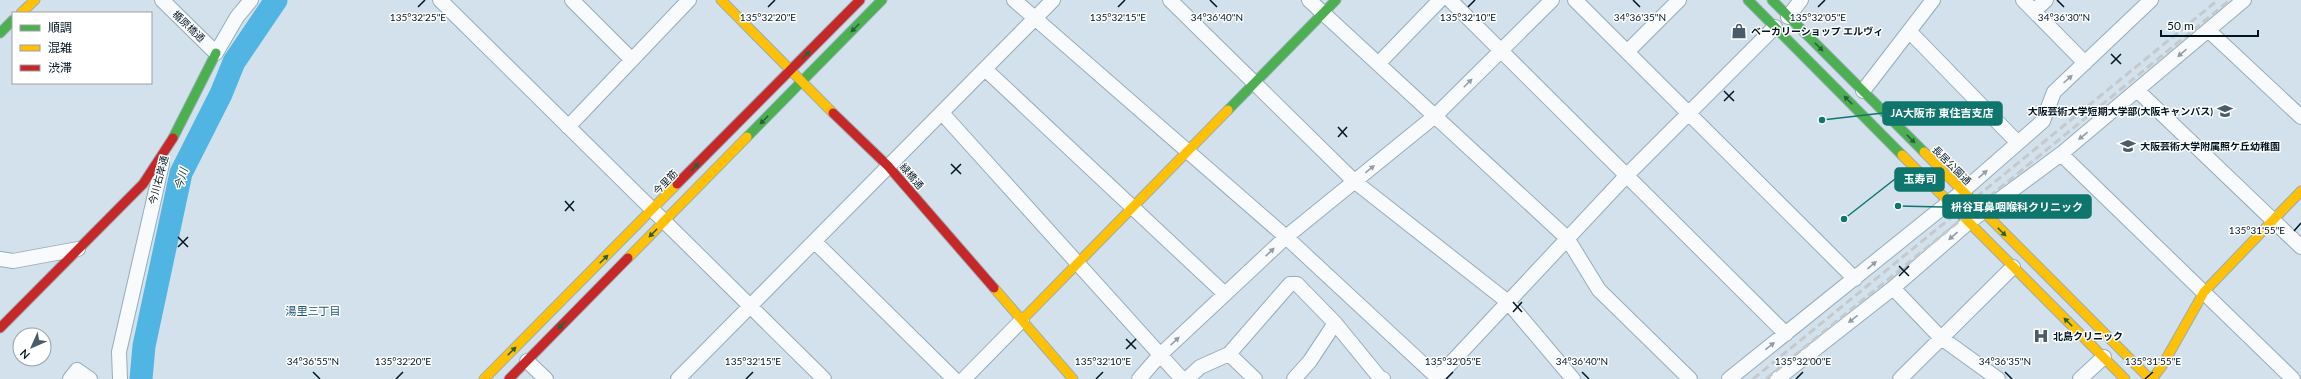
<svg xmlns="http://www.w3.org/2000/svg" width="2301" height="379" font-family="Lato,'Noto Sans JP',sans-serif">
  <rect width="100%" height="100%" fill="#d2e1ec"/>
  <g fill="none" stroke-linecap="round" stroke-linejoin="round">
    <!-- river -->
    <path stroke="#51b5e3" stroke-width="23" d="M141 379 144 346 181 173 221 94 234 62 276 0"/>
    <!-- street casing -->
    <g stroke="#96acb9" stroke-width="16">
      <path id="street" d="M162 0 216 53 237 17 251 0
        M440 0 824 379
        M572 0 632 60
        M1014 0 1286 237 1439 379
        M1170 0 1354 181 1508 302 1573 379
        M1309 0 1567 238 1599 290 1690 379
        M1450 0 1786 334
        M1575 0 1855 279
        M2023 0 2085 63
        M2034 11 2046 0
        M1788 17 1801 0
        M2208 30 2301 117
        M1909 31 2018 143
        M1627 52 1679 0
        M1378 64 1440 0
        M985 69 1225 294
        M1863 91 1933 0
        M2138 91 2301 247
        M942 113 1182 379
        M568 127 689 0
        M2061 154 2293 379
        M815 242 954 379
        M0 259 13 261 78 249
        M1893 288 1940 337 1998 379
        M1229 354 1255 379
        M527 361 546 379
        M70 379 77 370 90 379
        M120 379 119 352 162 164
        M678 379 1053 0
        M964 379 1022 320
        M1139 379 1160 355 1286 237 1435 116 1552 0
        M1187 379 1200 367 1229 354 1290 284H1297L1335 323 1380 378 1383 379
        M1294 379 1310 361 1335 323
        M1436 379 1627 175 1775 27
        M1729 379 1963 191 2043 121 2054 92 2151 0
        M1777 379 1893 288 1969 222 2061 154 2244 0
        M1900 379 2013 267
        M2080 379 2104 357"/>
    </g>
    <!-- fast casing -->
    <g stroke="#96acb9" stroke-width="11">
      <path id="fast" d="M1748 0 1902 155
        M1772 0 1924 152
        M0 33 13 20
        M1228 110 1336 0
        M747 137 882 0
        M173 138 216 53"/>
    </g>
    <!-- slow casing -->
    <g stroke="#96acb9" stroke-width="11">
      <path id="slow" d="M721 0 833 113
        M21 13 35 0
        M1924 152 2150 379
        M1902 155 2125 379
        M628 258 747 137
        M994 288 1073 379
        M1022 320 1228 110
        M484 379 677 184
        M2152 379 2162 366 2204 292 2301 191"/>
    </g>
    <!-- jam casing -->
    <g stroke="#96acb9" stroke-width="11">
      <path id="jam" d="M833 113 888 166 994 288
        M677 184 860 0
        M0 328 143 184 173 138
        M509 379 628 258"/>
    </g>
    <!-- street -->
    <use href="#street" stroke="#f8fafc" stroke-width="14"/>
    <!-- fast -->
    <use href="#fast" stroke="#4caf50" stroke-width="9"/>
    <!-- slow -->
    <use href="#slow" stroke="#ffc107" stroke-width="9"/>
    <!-- jam -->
    <use href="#jam" stroke="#c62828" stroke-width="9"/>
    <!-- rail -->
    <path stroke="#c4c9cd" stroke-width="3" stroke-dasharray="8 4" stroke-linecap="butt" d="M1753 379 2218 0
      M1766 379 2230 0"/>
  </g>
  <!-- one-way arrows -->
  <defs><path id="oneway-solid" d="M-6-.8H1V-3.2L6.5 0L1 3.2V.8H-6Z"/></defs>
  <g fill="#266239">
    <use href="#oneway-solid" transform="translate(855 28) rotate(135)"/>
    <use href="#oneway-solid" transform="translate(1819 47) rotate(45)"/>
    <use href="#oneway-solid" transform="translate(806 55) rotate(-45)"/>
    <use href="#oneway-solid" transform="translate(1848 100) rotate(-135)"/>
    <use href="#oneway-solid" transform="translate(764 120) rotate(135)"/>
    <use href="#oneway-solid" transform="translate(1911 139) rotate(45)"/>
    <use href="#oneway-solid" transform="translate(695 167) rotate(-46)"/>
    <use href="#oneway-solid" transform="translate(2002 232) rotate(45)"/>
    <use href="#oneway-solid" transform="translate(653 233) rotate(135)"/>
    <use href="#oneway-solid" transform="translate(604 259) rotate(-45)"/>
    <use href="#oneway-solid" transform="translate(2068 322) rotate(-135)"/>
    <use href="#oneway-solid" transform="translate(562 325) rotate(134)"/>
    <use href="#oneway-solid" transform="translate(512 351) rotate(-45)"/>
  </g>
  <g fill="#959ea5">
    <use href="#oneway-solid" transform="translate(2182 53) rotate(139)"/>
    <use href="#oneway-solid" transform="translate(2068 79) rotate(-42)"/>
    <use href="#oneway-solid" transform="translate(1468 83) rotate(-45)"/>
    <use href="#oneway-solid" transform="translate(2083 136) rotate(141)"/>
    <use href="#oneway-solid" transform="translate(1370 169) rotate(-39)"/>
    <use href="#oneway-solid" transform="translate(1983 174) rotate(-41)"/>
    <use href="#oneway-solid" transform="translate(1953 236) rotate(139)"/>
    <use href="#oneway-solid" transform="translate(1270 252) rotate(-43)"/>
    <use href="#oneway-solid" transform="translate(1872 265) rotate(-39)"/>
    <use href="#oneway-solid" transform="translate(1853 319) rotate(142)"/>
    <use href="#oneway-solid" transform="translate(1175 341) rotate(-43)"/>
    <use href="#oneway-solid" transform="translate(1770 346) rotate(-38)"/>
  </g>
  <!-- ticks -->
  <path fill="none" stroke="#001522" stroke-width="1.5" d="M1210 0 1217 7M1633 0 1640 7M2057 0 2064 7M418 7 425 0M768 7 775 0M1118 7 1125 0M1468 7 1475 0M1818 7 1825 0M2111 54 2121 64M2111 64 2121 54M1724 91 1734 101M1724 101 1734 91M1338 127 1347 137M1338 137 1347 127M951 164 961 174M951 174 961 164M565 201 574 211M565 211 574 201M2294 231 2301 223M178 237 188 247M178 247 188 237M1899 266 1909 276M1899 276 1909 266M1513 302 1522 312M1513 312 1522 302M1126 339 1136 349M1126 349 1136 339M313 372 320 379M1582 372 1589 379M2005 372 2012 379M396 379 403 372M746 379 753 372M1096 379 1103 372M1446 379 1453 372M1796 379 1803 372M2145 379 2153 372"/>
  <!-- icons -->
  <defs>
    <g id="shop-bare" transform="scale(1.2)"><path d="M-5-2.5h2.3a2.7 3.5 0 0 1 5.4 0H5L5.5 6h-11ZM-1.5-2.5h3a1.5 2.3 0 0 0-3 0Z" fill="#4a5c69" stroke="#fff" stroke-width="2.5" paint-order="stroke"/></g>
    <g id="university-bare" transform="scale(1.2)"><path d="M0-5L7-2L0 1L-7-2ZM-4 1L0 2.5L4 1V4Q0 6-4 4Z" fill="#4a5c69" stroke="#fff" stroke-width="2.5" paint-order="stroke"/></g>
    <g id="school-bare" transform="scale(1.2)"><path d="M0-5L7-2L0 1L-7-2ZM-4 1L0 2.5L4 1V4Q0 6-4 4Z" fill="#4a5c69" stroke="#fff" stroke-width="2.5" paint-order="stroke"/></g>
    <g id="hospital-bare" transform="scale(1.2)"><path d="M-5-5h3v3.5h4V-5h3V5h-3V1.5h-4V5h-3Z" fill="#4a5c69" stroke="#fff" stroke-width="2.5" paint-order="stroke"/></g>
  </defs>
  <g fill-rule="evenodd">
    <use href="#shop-bare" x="1739" y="31"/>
    <use href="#university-bare" x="2225" y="111"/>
    <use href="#school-bare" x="2128" y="146"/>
    <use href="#hospital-bare" x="2041" y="336"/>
  </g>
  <g text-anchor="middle" stroke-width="3" stroke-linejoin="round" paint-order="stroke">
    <!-- street labels -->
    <g font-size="10" fill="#001522" stroke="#fff">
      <text transform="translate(189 26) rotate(44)" y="4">楯原橋通</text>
      <text transform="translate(1952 165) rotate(45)" y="4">長居公園通</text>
      <text transform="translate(912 176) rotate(49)" y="4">緑橋通</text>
      <text transform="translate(158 180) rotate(-75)" y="4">今川右岸通</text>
      <text transform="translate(665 182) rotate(-46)" y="4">今里筋</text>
    </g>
    <!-- poi labels -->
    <g font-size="10" font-weight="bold" fill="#001522" stroke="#fff" text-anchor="start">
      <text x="1751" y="35">ベーカリーショップ エルヴィ</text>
      <text x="2213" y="115" text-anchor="end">大阪芸術大学短期大学部(大阪キャンパス)</text>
      <text x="2140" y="150">大阪芸術大学附属照ケ丘幼稚園</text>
      <text x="2053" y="340">北島クリニック</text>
    </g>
    <!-- water labels -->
    <g font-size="11" font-style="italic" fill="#182c38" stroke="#fff">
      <text transform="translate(181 179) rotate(-74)" y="4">今川</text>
    </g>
    <!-- neighbourhood labels -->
    <g font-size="11" fill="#1d5878" stroke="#fff">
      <text x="313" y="315">湯里三丁目</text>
    </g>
  </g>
  <g font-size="10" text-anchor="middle" fill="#001522" stroke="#fff" stroke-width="3" stroke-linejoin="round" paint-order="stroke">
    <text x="2064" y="21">34°36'30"N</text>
    <text x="418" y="21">135°32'25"E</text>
    <text x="768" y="21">135°32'20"E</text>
    <text x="1217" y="21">34°36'40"N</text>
    <text x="1468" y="21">135°32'10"E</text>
    <text x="1640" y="21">34°36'35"N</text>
    <text x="1118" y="21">135°32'15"E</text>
    <text x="1818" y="21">135°32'05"E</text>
    <text x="2257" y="234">135°31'55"E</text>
    <text x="313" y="365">34°36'55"N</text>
    <text x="403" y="365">135°32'20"E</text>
    <text x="753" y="365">135°32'15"E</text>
    <text x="1103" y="365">135°32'10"E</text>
    <text x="1453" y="365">135°32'05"E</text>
    <text x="1582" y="365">34°36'40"N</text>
    <text x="1803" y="365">135°32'00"E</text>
    <text x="2005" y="365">34°36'35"N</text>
    <text x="2153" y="365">135°31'55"E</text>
  </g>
  <!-- callouts -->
  <path fill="none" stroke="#0f766e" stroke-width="1.5" d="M1822 120L1883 113M1844 219L1895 179M1898 206L1943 207"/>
  <g fill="#0f766e" stroke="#fff" stroke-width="1.5">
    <circle cx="1822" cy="120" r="4"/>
    <circle cx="1844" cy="219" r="4"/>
    <circle cx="1898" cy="206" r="4"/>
  </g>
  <g fill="#0f766e" stroke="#0f766e" stroke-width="1.5">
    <rect x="1883" y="102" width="119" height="23" rx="4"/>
    <rect x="1895" y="168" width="49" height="23" rx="4"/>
    <rect x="1943" y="195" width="148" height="23" rx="4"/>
  </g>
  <g font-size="11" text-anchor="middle" font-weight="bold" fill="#fff">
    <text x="1942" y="117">JA大阪市 東住吉支店</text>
    <text x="1920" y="183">玉寿司</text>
    <text x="2017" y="211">枡谷耳鼻咽喉科クリニック</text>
  </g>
  <!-- legend -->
  <rect x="12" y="12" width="140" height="72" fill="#ffffff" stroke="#99a1a7"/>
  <rect x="20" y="25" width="20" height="6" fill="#4caf50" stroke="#99a1a7"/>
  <text x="48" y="32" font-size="12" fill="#001522">順調</text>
  <rect x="20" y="45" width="20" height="6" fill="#ffc107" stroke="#99a1a7"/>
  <text x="48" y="52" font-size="12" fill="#001522">混雑</text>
  <rect x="20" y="65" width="20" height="6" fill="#c62828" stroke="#99a1a7"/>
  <text x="48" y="72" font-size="12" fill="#001522">渋滞</text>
  <!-- north arrow -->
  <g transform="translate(32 347) rotate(225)"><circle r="19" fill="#ffffff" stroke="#99a1a7"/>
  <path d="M0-3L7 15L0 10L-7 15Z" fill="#4a5c69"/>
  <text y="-6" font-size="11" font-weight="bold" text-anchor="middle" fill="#001522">N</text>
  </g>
  <!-- scale -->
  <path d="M2161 30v6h97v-6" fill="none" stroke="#001522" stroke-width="2"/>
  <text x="2167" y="30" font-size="12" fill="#001522" stroke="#ffffff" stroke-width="3" paint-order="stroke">50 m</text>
</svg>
